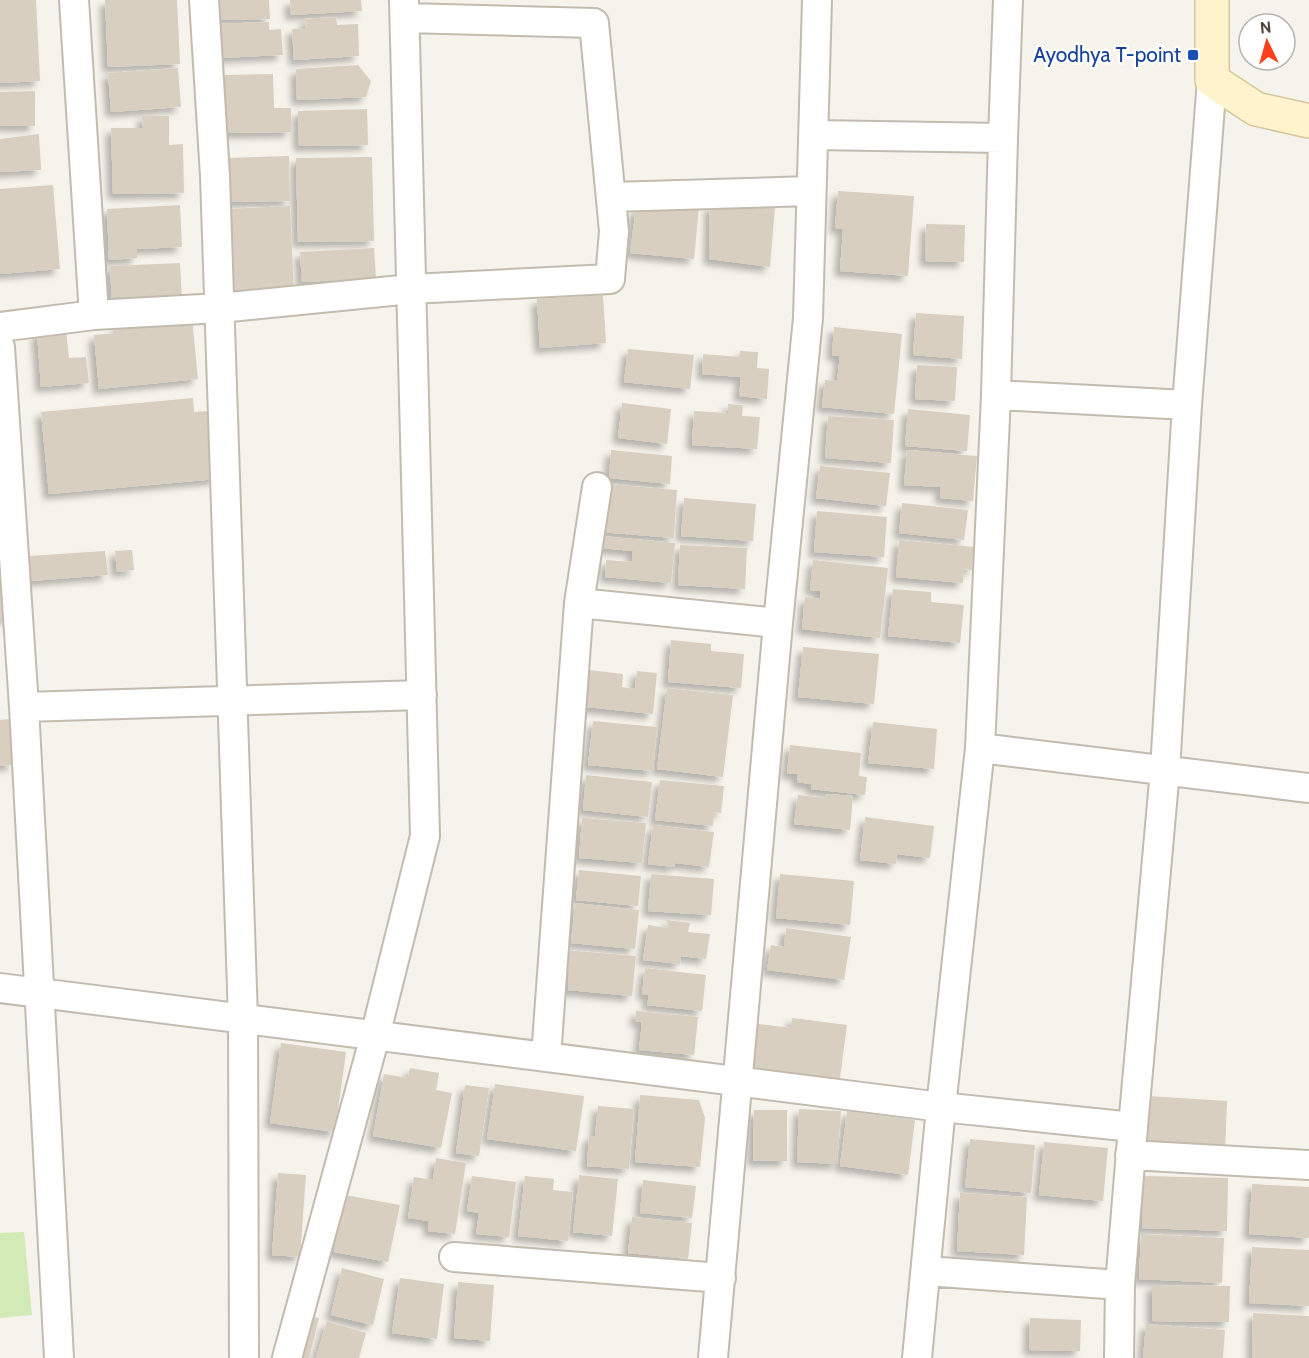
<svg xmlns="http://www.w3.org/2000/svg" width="1309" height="1358" font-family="Cabin,sans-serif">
  <defs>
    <filter id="shadow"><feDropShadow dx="-5.5" dy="5.5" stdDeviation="3" flood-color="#0004"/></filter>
  </defs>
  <rect width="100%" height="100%" fill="#f6f3ec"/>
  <!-- green -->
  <path fill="#d2eab5" d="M24 1232 32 1315 0 1318V1233Z"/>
  <!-- building -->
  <path fill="#d8cfc1" filter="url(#shadow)" d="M0 0H36L40 81 0 83Z
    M105 0H177L180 64 108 67Z
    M209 0H269L270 19 210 20Z
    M290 0H361L362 11 291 15Z
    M336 17 337 25 358 24 359 56 294 60 292 29 306 28 305 19Z
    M269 22V30L281 29 283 55 219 58 217 24Z
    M358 65 371 81 366 97 297 100 296 69Z
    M178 68 181 107 111 112 108 73Z
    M273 74 274 108H291V132L217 133 216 107 225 108V75Z
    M35 91V126H0V92Z
    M367 109 368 145 299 146 298 111Z
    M142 116H169V145L183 144 184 193 113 194 111 128H143Z
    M39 134 41 170 0 172V139Z
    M289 156 290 201 226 202 225 158Z
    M372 157 374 241 298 242 296 158Z
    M53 185 60 269 0 274V189Z
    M838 191 914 196 908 276 840 271 843 229 835 228Z
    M180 205 182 247 137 249V258L109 260 107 209Z
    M710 205 775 207 770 267 709 259Z
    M290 206 294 291 230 294 226 209Z
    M699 207 694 259 630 253 636 208Z
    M926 224 965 225 964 262 925 261Z
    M374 248 376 278 302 282 300 252Z
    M180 263 182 301 112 304 110 266Z
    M603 295 606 343 540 348 537 299Z
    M916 313 964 316 962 359 913 355Z
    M192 318 198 379 99 389 94 335 118 333 117 325Z
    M834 327 902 334 894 414 822 407 825 380 837 381 840 356 832 355Z
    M66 330 69 358 86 357 89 383 41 387 37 332Z
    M628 349 694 355 690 389 624 382Z
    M740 351 758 352 757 368 769 369 767 399 739 396 741 377 702 374 703 354 739 357Z
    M917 365 957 367 955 401 915 399Z
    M193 398 194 412 210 411 217 479 49 494 41 412Z
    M622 403 671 409 667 444 618 438Z
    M728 404 743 405 742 416 760 417 757 449 692 445 694 411 728 413Z
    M908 409 970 415 967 451 905 446Z
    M828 416 894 420 891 463 825 458Z
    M611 450 672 456 670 484 609 478Z
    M907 450 977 456 973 501 940 498 941 487 904 485Z
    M820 466 890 473 886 506 816 498Z
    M606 484 677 490 674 538 600 532Z
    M684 498 756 504 753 541 681 536Z
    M902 503 968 510 964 540 899 533Z
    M817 511 887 517 884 557 814 552Z
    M601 536 675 543 671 583 605 577 606 560 632 562 633 551 600 548Z
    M899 540 974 547 972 570 964 569 963 583 896 577Z
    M680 545 747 548 745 589 678 585Z
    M132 550 134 570 117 572 115 551Z
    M105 551 108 575 31 581 29 556Z
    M813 560 888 568 880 638 802 629 805 597 820 599 821 591 810 590Z
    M6 580 9 618 0 619V581Z
    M893 589 931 592V602L964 605 960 643 888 636Z
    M671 640 711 644V651L744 654 741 688 668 682Z
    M803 647 879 654 874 704 798 697Z
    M589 670 623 674 622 687 635 689 637 671 657 673 653 714 586 707Z
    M667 688 733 695 723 777 657 769Z
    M9 719 13 765 0 766V720Z
    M593 721 657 727 653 771 588 765Z
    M873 722 937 729 934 769 868 763Z
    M790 745 861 753 859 776 867 777 865 795 811 789V784L797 782 798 774H787Z
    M586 775 652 782 648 817 583 810Z
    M660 780 724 786 721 813 714 812 713 826 655 820Z
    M827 794 853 796 850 830 794 824 798 795 826 798Z
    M865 817 934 826 930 858 897 854 896 864 860 860Z
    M582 818 646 823 642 863 579 858Z
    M653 825 714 832 709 867 675 863 674 867 648 864Z
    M579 870 641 876 638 906 576 900Z
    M651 874 714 879 711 915 648 911Z
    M780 874 854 881 850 925 776 918Z
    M575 903 639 910 635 949 571 943Z
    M667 920 690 923 688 932 710 934 706 959 681 956 680 964 643 960 648 925 668 928Z
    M786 928 851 937 844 980 767 970 771 945 784 947Z
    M565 950 636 956 632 996 568 990 569 972 564 971Z
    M645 968 706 975 702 1011 647 1005 649 995 642 994Z
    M636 1011 698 1017 694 1055 639 1050 642 1022 635 1021Z
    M792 1018 847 1025 839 1085 744 1073 751 1023 791 1028Z
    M281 1043 346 1052 335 1132 270 1123Z
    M410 1068 439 1073 436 1090 452 1093 441 1148 373 1136 384 1074 408 1078Z
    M495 1084 584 1096 576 1151 487 1139Z
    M465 1085 489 1088 479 1156 456 1153Z
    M640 1095 699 1100 705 1118 700 1167 635 1162Z
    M1148 1096 1227 1101 1225 1152 1145 1147Z
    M598 1106 634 1109 629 1169 587 1166 589 1136H595Z
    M799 1109 841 1111 837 1164 797 1162Z
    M754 1110H787V1161H753Z
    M847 1111 915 1120 908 1175 840 1166Z
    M970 1139 1035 1145 1031 1193 965 1187Z
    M1044 1142 1108 1148 1103 1201 1039 1195Z
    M436 1158 466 1163 455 1234 428 1231 429 1221 408 1218 414 1177 433 1180Z
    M278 1173 306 1175 300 1257 272 1255Z
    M579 1175 618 1179 612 1236 573 1232Z
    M472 1176 516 1182 509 1237 476 1234 479 1213 467 1211Z
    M525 1176 554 1179 553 1190 573 1192 568 1241 518 1236Z
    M1144 1176 1228 1178 1227 1231 1142 1228Z
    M643 1180 696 1186 692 1218 640 1213Z
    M1252 1184 1309 1187V1238L1249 1234Z
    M960 1193 1027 1197 1024 1255 957 1251Z
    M345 1195 400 1205 388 1262 334 1252Z
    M632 1217 692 1223 688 1259 628 1253Z
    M1141 1234 1224 1238 1222 1283 1139 1279Z
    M1252 1247 1309 1250V1306L1249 1303Z
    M342 1268 384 1279 373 1325 331 1315Z
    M400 1278 444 1284 437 1339 392 1333Z
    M458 1282 494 1285 490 1341 454 1338Z
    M1152 1285 1230 1286 1229 1322 1152 1321Z
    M1253 1313 1309 1316V1358H1252Z
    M303 1315 319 1318 309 1358H293Z
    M1030 1318 1081 1320 1080 1351 1029 1350Z
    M327 1321 366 1333 359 1358H316Z
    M1146 1324 1225 1330 1223 1358H1143Z"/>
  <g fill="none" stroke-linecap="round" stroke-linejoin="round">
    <!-- minor casing -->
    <g stroke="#c2bbae" stroke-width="32">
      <path id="minor" d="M204 0 215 176 243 1019 244 1358
        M814 135 1003 138 1008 0
        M611 197 810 191
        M94 315 220 308 411 289 610 279 614 231 594 23 405 18
        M0 327 94 315 74 0
        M0 347 24 707 59 1358
        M996 395 1187 405
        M579 603 597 487
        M24 707 422 695
        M980 748 1309 788
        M0 988 941 1107 1133 1127 1120 1285 1119 1358
        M546 1057 579 603 778 623
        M1133 1127 1165 770 1187 405 1212 80
        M1130 1155 1309 1165
        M454 1257 721 1278
        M926 1271 1120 1285
        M287 1358 375 1036 425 836 404 0
        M713 1358 778 623 808 318 817 0
        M917 1358 941 1107 980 748 996 395 1003 138"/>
    </g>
    <!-- secondary casing -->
    <g stroke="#d6c79b" stroke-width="36">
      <path id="secondary" d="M1212 0V80L1256 109 1309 121"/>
    </g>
    <!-- minor -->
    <use href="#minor" stroke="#fff" stroke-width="28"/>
    <!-- secondary -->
    <use href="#secondary" stroke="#fff3cd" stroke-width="33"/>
  </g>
  <!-- markers -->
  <rect fill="#1a4fb4" stroke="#fff" stroke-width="2" x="1187" y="49" width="12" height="12" rx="3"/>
  <g text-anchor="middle" stroke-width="5" stroke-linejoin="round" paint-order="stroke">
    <!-- transit labels -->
    <g font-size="21" fill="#164399" stroke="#fff" text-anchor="end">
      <text x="1181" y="62">Ayodhya T-point</text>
    </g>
  </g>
  <!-- north arrow -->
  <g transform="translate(1267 42) rotate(355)"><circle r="28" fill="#ffffff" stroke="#b7b4b0" stroke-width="1.5"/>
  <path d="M0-4.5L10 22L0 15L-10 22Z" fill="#fc3f1d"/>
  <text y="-9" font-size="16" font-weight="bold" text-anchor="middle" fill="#4b4439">N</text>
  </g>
</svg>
